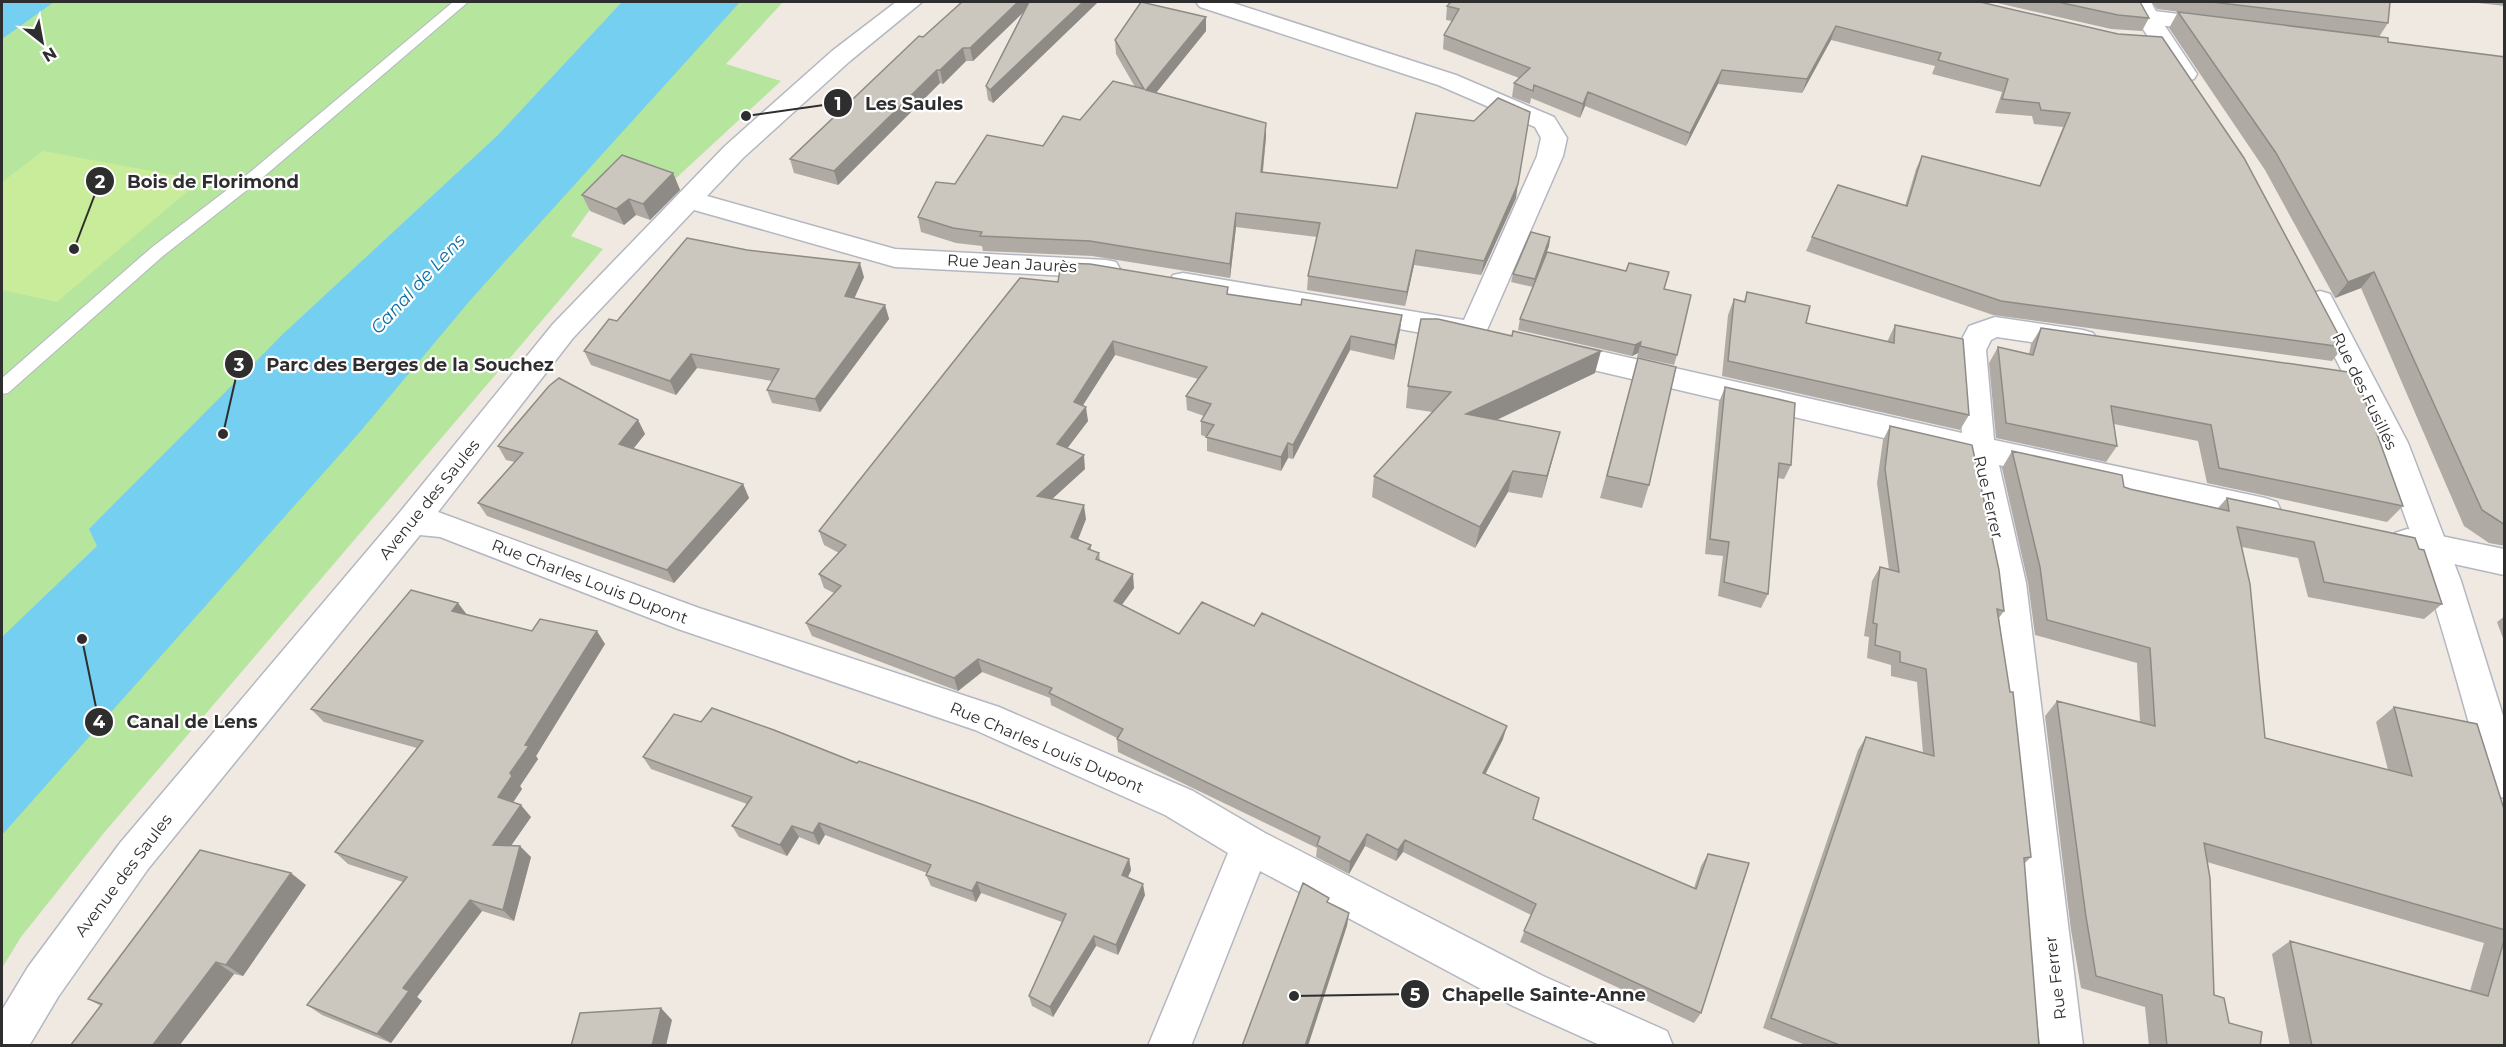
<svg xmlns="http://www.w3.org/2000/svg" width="2506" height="1047" font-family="Montserrat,sans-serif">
  <rect width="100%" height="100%" fill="#efe9e1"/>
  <!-- green -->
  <path fill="#b6e59e" d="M2 2H783L726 64 781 81 674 180 591 208 571 236 603 249 103 834 21 937 2 968Z"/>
  <!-- pitch -->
  <path fill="#c9ec9a" d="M43 151 201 180 57 302 2 290V182Z"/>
  <!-- water -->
  <path fill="#75cff0" d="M2 2H54L2 39Z
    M622 2H740L473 297 359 433 2 835V637L97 546 89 529 284 333 498 135Z"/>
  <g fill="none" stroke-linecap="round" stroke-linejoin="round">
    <!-- service casing -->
    <g stroke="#b4b7c1" stroke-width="2">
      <path id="service" d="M453 2H468L261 179 163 256 8 393 2 394V378L151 248 249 173Z"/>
    </g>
    <!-- minor casing -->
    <g stroke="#b4b7c1" stroke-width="3">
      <path id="minor" d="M896 2H922L850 61 743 158 707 196 895 249 1106 260 1116 262 1120 269 1116 276 1106 278 895 267 694 210 573 338 438 512 699 608 999 707 1193 791 1265 833 1543 976 1667 1031 1673 1046H1602L1513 1006 1260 871 1191 1046H1148L1228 853 1165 815 975 730 678 629 440 537 420 535 148 869 58 997 29 1046H2V1010L28 967 120 843 400 512 553 324 725 146 832 51Z
        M1196 2H1230L1456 75 1554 117 1567 138 1563 156 1483 339 1473 342 1173 289 1169 282 1173 275 1183 273 1464 320 1537 156 1541 138 1535 127 1438 85 1200 7Z
        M2147 10 2217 19 2225 21 2229 26 2225 31 2217 33 2139 22 2135 17 2139 12Z
        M1995 317 2083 330 2093 333 2098 340 2093 347 2083 350 1997 337 1991 340 1986 350 1994 440 2265 498 2277 502 2281 511 2277 520 2265 524 1999 465 2026 583 2083 1046H2040L1992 583 1965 457 1555 361 1544 358 1540 351 1544 344 1555 341 1962 433 1956 350 1969 326Z
        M2407 529 2504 549V575L2395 551 2390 542 2395 533Z"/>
    </g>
    <!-- secondary casing -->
    <g stroke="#b4b7c1" stroke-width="3">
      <path id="secondary" d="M2128 2H2151L2159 17 2197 74 2194 79 2185 81 2176 79 2135 17Z
        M2320 291 2330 294 2408 443 2461 581 2504 719V798L2491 793 2485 781C2455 674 2427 567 2385 465 2363 408 2333 355 2306 301L2310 294Z"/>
    </g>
    <!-- service -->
    <use href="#service" fill="#fff" fill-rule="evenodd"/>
    <!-- minor -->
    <use href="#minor" fill="#fff" fill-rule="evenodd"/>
    <!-- secondary -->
    <use href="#secondary" fill="#fff" fill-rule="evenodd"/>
  </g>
  <!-- wall -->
  <path fill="#afaba4" d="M962 2H1098L993 103 988 100 986 86 1024 11 973 61H966L943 84 940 83 838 185 794 173 790 159Z
    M1980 2 2343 347 2332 361 1993 315 1806 251 1812 237 1905 206 1916 169 1922 156 2039 186 2063 127 2034 124 2032 116 1995 113 2002 92 1932 74 1935 66 1831 40 1802 93 1718 84 1686 146 1585 106 1580 118 1531 98 1530 104 1512 97 1514 83 1519 78 1443 49 1444 35 1452 21 1446 20 1447 6Z
    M1993 2H2140L2149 18 2142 31 2111 29Z
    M2152 2H2390L2388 23 2379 37 2157 9Z
    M2469 2H2505V6Z
    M2178 12 2388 42 2505 57V546L2489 543 2464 526 2361 288 2335 298 2265 170 2169 28Z
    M1206 31 1156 93 1266 137 1263 172 1397 188 1516 198 1481 275 1414 265 1405 306 1307 290 1308 276 1317 237 1236 227 1230 278 1092 256 983 251 982 246 956 243 921 232 918 217 955 184 1043 146 1080 120 1135 87 1116 54 1115 40Z
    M673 173 680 190 650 220 636 215 624 225 590 211 582 195Z
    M1550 237 1549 246 1533 287 1511 282 1513 274Z
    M864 277 854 298 885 305 889 319 820 412 772 403 767 390 772 381 697 368 676 395 591 365 584 351 617 321Z
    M1058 282 1228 295 1301 305 1402 315 1400 330 1394 360 1350 350 1293 459 1288 458 1281 471 1207 451V437L1201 435V421L1204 416 1187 410 1186 396 1198 379 1115 355 1083 405 1088 421 1067 448 1085 469 1052 499 1086 519 1078 539 1091 545V550L1099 553 1100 560 1134 588 1122 605 1179 634 1503 739 1485 774 1533 819 1694 888 1701 866 1708 854 1701 1013 1694 1023 1520 942 1531 915 1403 852 1396 861 1365 846 1349 874 1316 857 1317 848 1118 752 1117 739V738L1051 705 1050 698 982 672 958 691 812 636 806 623 834 593 824 588 819 574 839 553 824 545 819 531Z
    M1664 289 1677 355 1674 365 1637 357 1638 353 1632 356 1518 330 1520 319Z
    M1747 292 1806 323 1887 342 1895 325 1969 415 1960 430 1722 376 1728 315 1734 299 1744 301Z
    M2041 328 2403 506 2387 522 2207 483 2198 441 2114 424 2117 446 2106 462 1996 438 1989 363 1998 347 2029 354 2031 344Z
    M1638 358 1649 485 1642 508 1600 498Z
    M1595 373 1497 420 1554 454 1542 498 1508 492 1475 548 1372 497 1374 476 1432 412 1406 408 1408 386Z
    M1725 387 1791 465 1784 479 1778 478 1768 594 1761 608 1718 596 1723 556 1705 554 1719 402Z
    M638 420 645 434 633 449 743 484 749 498 674 583 487 516 478 503 515 462 506 460 498 446Z
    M1890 426 2004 611 1999 618 2031 857 2024 864 2039 1046H1808L1763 1028 1858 750 1866 737 1923 753 1917 682 1891 676V665L1867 658 1869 637 1864 636 1872 581 1880 567 1889 569 1877 483 1883 440Z
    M2012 451 2130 489 2218 508 2227 498 2442 604 2424 619 2308 597 2298 558 2242 547 2265 738 2388 770 2376 722 2394 707 2505 812V1046H2290L2272 954 2290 941 2470 991 2484 943 2207 862 2214 995 2229 1023 2260 1046H2149L2145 1007 2081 988 2071 930 2045 716 2057 701 2140 723 2137 663 2035 635 2028 583 2002 468Z
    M466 614 532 631 605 644 536 756 538 759 520 786 522 789 513 803 531 817 511 845 531 857 514 921 482 911 417 997 422 1001 391 1043 322 1015 307 1005 403 882 348 864 335 852 417 748 324 722 311 709Z
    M2505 616V644L2497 622Z
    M701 722 857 763 1129 859 1131 870 1128 877 1145 895 1118 955 1096 946 1053 1017 1032 1006 1029 996 1062 922 981 893 976 902 931 886 926 875 927 873 825 835 819 845 799 837 787 856 739 837 732 826 747 804 651 769 643 757Z
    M306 885 243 976 234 974 179 1046H70L101 1006 88 999Z"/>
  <!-- shaded-wall -->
  <path fill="#8e8b86" d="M1018 2H1034L973 61 970 48Z
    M1083 2H1098L993 103 990 90Z
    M1206 17V31L1147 104 1146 90Z
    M1836 26 1831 40 1802 93 1807 79Z
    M963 48 966 61 943 84 940 70Z
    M937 70 940 83 838 185 834 171Z
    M1722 70 1718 84 1686 146 1690 133Z
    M1588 92 1585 106 1580 118 1583 104Z
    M1266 123V137L1261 186V172Z
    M673 173 680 190 650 220 643 204Z
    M1518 184 1516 198 1481 275 1484 261Z
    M629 199 636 215 624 225 616 209Z
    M1236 213V227L1230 278V264Z
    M1550 237 1549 246 1533 287 1535 279Z
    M1416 250 1414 265 1405 306 1407 292Z
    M860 263 864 277 849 310 845 296Z
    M2374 272 2361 288 2335 298 2348 282Z
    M885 305 889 319 820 412 815 399Z
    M1402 315 1400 330 1394 360 1395 345Z
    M1351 336 1350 350 1293 459V445Z
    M1113 341 1115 355 1076 416 1074 402Z
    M1641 342 1638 353 1632 356 1635 345Z
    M1601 351 1595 373 1462 436 1466 414Z
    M691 354 697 368 676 395 670 381Z
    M1086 407 1088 421 1060 458 1057 444Z
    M638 420 645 434 626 458 619 444Z
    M1560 432 1542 498 1547 476Z
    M1288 443V458L1281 471V457Z
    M1084 455 1085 469 1040 510 1037 496Z
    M1513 471 1508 492 1475 548 1480 527Z
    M743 484 749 498 674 583 667 570Z
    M1084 505 1086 519 1074 550 1071 537Z
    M1133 574 1134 588 1115 614 1114 601Z
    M458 603 468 616 452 611Z
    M597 631 605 644 536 756 538 759 520 786 522 789 508 809 498 797 525 745Z
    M978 659 982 672 958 691 954 678Z
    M1507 726 1503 739 1480 785 1483 773Z
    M521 805 531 817 504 856 493 845Z
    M819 823 825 835 819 845 813 833Z
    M792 826 799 837 787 856 780 845Z
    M1367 834 1365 846 1349 874 1350 862Z
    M1405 840 1403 852 1396 861 1398 850Z
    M520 846 531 857 514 921 503 910Z
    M1129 859 1131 870 1124 886 1122 875Z
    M291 873 306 885 243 976 226 965Z
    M977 882 981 893 976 902 972 891Z
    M1143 884 1145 895 1118 955 1116 945Z
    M470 900 482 911 417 997 422 1001 391 1043 377 1034 403 988Z
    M1349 913 1347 926 1308 1046H1305Z
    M1094 936 1096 946 1053 1017 1050 1007Z
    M216 962 234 974 179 1046H152Z
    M661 1008 672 1020 666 1046H652Z"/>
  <!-- building -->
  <path fill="#cbc7bf" stroke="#8e8b86" stroke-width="1.5" d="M962 2H1018L970 48H963L940 70H937L834 171 790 159 919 36 923 37Z
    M1029 2H1083L990 90 986 86Z
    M1141 2 1206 17 1146 90 1266 123 1261 172 1397 188 1416 113 1474 121 1498 98 1530 112 1518 184 1484 261 1416 250 1407 292 1308 276 1320 223 1236 213 1230 264 1090 241 980 236 982 232 953 228 918 217 936 182 955 184 987 135 1043 146 1063 116 1080 120 1113 81 1144 89 1115 40Z
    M1451 2H1980L2118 34 2162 37 2244 158 2337 332 2343 347 2001 301 1812 237 1838 185 1907 206 1922 156 2040 186 2070 113 2041 110 2039 103 2002 99 2008 79 1938 60 1941 53 1836 26 1807 79 1722 70 1690 133 1588 92 1583 104 1534 85 1533 91 1514 83 1530 68 1444 35 1459 9 1447 6Z
    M2058 2H2140L2149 18 2118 15Z
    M2212 2H2390L2388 23Z
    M2178 12 2388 38V42L2505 57V525L2482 510 2374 272 2348 282 2276 153Z
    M622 155 673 173 643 204 629 199 616 209 582 195Z
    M1531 232 1550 237 1535 279 1513 274Z
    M687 238 747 250 860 263 845 296 885 305 815 399 767 390 779 369 691 354 670 381 584 351 609 319 617 321Z
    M1547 252 1626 271 1629 263 1669 272 1664 289 1691 295 1677 355 1640 346 1641 342 1635 345 1520 319Z
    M1061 263 1090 264 1228 287 1227 294 1301 305 1302 299 1402 315 1395 345 1351 336 1293 445 1288 443 1281 457 1206 437 1214 425 1201 421 1211 404 1186 396 1207 367 1113 341 1074 402 1086 407 1057 444 1084 455 1037 496 1084 505 1071 537 1091 545 1088 549 1099 553 1096 559 1133 574 1114 601 1179 634 1202 602 1254 626 1262 613 1507 726 1483 773 1539 798 1533 819 1696 889 1708 854 1749 863 1701 1013 1524 931 1536 904 1405 840 1398 850 1367 834 1350 862 1317 845 1320 837 1117 739 1123 729 1049 693 1052 688 978 659 954 678 806 623 841 586 819 574 846 545 819 531 1020 278 1058 282Z
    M1747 292 1810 306 1806 323 1894 343 1895 325 1963 339 1969 415 1728 361 1734 299 1745 302Z
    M1421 319H1438L1512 336 1513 331 1601 351 1466 414 1560 432 1547 476 1513 471 1480 527 1374 476 1451 392 1408 386Z
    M2041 328 2355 373 2403 506 2219 468 2211 425 2111 406 2117 446 2006 423 1998 347 2033 355Z
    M1638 358 1676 367 1649 485 1607 476Z
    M559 378 638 420 619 444 743 484 667 570 478 503 523 453 498 446 549 386Z
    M1725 387 1795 403 1791 465 1779 463 1768 594 1724 582 1729 542 1710 539Z
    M1890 426 1972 445 1999 570 2004 611 1997 609 2010 692H2013L2031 857 2024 858 2039 1046H1842L1771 1018 1866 737 1934 756 1926 669 1900 662V652L1875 645 1877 624 1873 623 1880 567 1899 572 1885 469Z
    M2012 451 2122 475 2124 487 2130 489 2229 511 2227 498 2415 538 2419 549 2424 550 2442 604 2324 582 2314 542 2237 527 2250 584 2265 738 2412 776 2394 707 2477 724 2505 812V930L2204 843 2210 878 2214 995 2224 998 2229 1023 2262 1032 2260 1046H2167L2162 995 2096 976 2086 917 2057 701 2155 726 2150 648 2047 620 2040 567Z
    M411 590 458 603 452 611 532 631 540 619 597 631 525 745 529 746 510 773 512 776 498 797 521 805 493 845 520 846 503 910 470 900 403 988 409 991 377 1034 307 1005 407 877 335 852 423 741 311 709Z
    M712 708 774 730 857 763 859 761 981 804 1129 859 1122 875 1143 884 1116 945 1094 936 1050 1007 1029 996 1066 914 977 882 972 891 926 875 931 865 819 823 813 833 792 826 780 845 732 826 752 797 643 757 674 714 701 722Z
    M200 850 291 873 226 965 216 962 152 1046H70L102 1004 88 999Z
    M1303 883 1329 898 1327 902 1349 913 1305 1046H1242Z
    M2505 937V1046H2312L2290 941 2488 996Z
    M661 1008 652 1046H571L580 1013Z"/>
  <g text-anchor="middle" stroke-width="4.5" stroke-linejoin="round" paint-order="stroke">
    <!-- street labels -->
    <g font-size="16" fill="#2e2e2e" stroke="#fff">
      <text transform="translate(1012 263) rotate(3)" y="6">Rue Jean Jaurès</text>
      <text transform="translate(2365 391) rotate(64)" y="6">Rue des Fusillés</text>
      <text transform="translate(1989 497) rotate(77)" y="6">Rue Ferrer</text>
      <text transform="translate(429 499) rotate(-51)" y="6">Avenue des Saules</text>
      <text transform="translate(590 581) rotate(21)" y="6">Rue Charles Louis Dupont</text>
      <text transform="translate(1047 747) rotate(23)" y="6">Rue Charles Louis Dupont</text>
      <text transform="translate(123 875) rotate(-53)" y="6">Avenue des Saules</text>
      <text transform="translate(2055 978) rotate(-97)" y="6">Rue Ferrer</text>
    </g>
    <!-- water labels -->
    <g font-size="18" font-style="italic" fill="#0d6fa3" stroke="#fff">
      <text transform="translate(418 284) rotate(-47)" y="6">Canal de Lens</text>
    </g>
  </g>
  <!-- callouts -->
  <path fill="none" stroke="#2e2e2e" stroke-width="2" d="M746 116L838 103M74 249L100 181M223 434L239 364M82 639L99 722M1294 996L1415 994"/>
  <g fill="#2e2e2e" stroke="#fff" stroke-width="2">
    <circle cx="746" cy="116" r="6"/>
    <circle cx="74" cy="249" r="6"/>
    <circle cx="223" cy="434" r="6"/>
    <circle cx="82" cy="639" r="6"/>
    <circle cx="1294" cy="996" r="6"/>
    <circle cx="838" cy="103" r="15"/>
    <circle cx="100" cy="181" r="15"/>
    <circle cx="239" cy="364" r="15"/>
    <circle cx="99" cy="722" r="15"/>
    <circle cx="1415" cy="994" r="15"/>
  </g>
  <g font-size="18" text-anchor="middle" font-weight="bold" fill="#fff">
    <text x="838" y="110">1</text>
    <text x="100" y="188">2</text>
    <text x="239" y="371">3</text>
    <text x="99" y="728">4</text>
    <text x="1415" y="1001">5</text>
  </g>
  <g font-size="18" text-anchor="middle" font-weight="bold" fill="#2e2e2e" stroke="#fff" stroke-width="4.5" stroke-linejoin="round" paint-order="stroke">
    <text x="914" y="110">Les Saules</text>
    <text x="213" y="188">Bois de Florimond</text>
    <text x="410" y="371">Parc des Berges de la Souchez</text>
    <text x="192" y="728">Canal de Lens</text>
    <text x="1544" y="1001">Chapelle Sainte-Anne</text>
  </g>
  <!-- border -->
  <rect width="2506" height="1047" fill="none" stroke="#2e2e2e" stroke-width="6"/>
  <!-- north arrow -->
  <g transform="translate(42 42) rotate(149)" stroke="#ffffff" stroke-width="4.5" paint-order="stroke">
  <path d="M0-4.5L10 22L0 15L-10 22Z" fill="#2e2e2e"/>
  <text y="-9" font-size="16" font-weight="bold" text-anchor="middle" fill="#2e2e2e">N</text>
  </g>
</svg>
